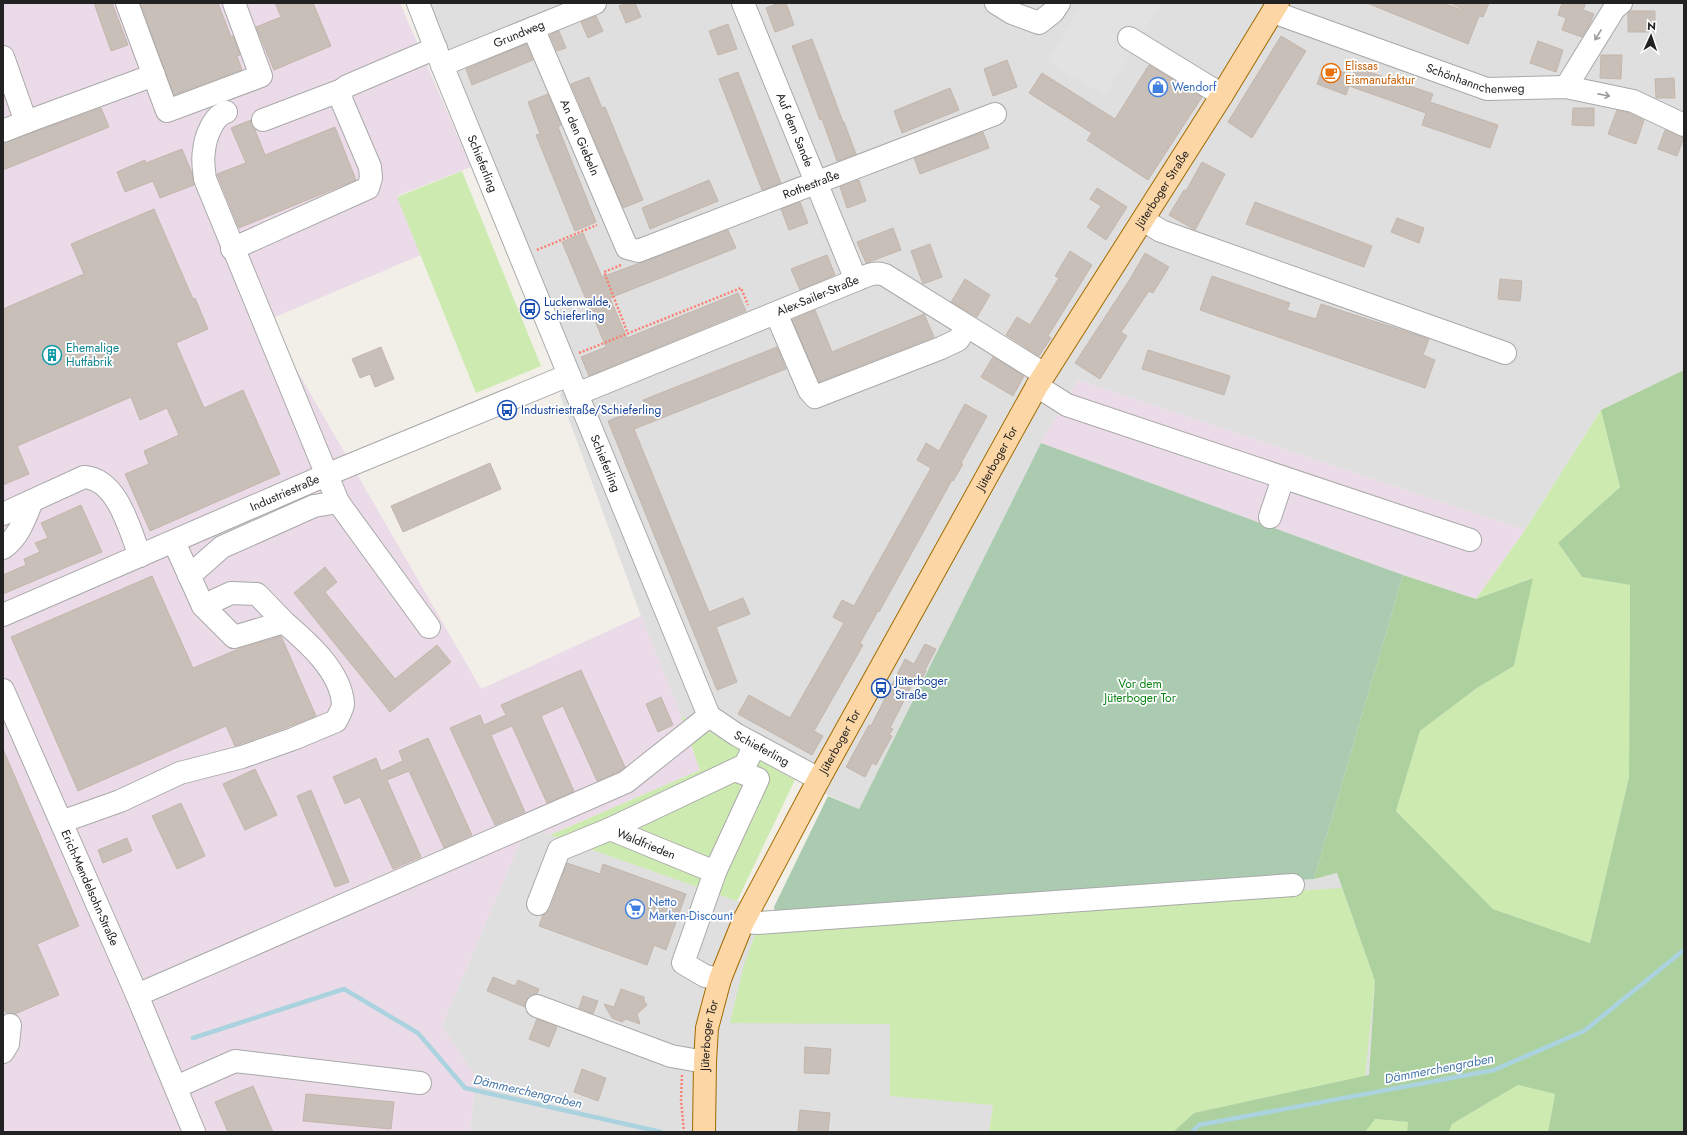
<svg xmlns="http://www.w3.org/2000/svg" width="1687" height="1135" font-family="Jost,sans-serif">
  <rect width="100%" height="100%" fill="#f2efe9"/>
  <!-- residential -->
  <path fill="#e0dfdf" d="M418 3H1684V370L1601 410 1525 530 1078 380 1041 443 859 809 795 780 681 716 641 616 560 395 569 375Z
    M528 824 550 835 775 914 1313 879 1337 873 1375 981 1369 1076 1194 1113 993 1106 989 1132H470L476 1078 442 1026Z"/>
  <!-- industrial -->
  <path fill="#ebdbe8" d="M3 3H400L471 167 397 196 400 198 421 255 268 320 481 689 641 616 681 716 700 770 550 835 528 824 442 1026 476 1078 470 1132H3Z
    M1078 380 1525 530 1476 599 1403 575 1041 443Z"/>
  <!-- grass -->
  <path fill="#cdebb0" d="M462 171 541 366 476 393 397 197Z
    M1601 410 1620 487 1558 543 1582 577 1630 585 1629 777 1590 943 1493 909 1396 811 1420 731 1477 688 1514 666 1532 578 1476 599 1525 530Z
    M681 716 795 780 737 901 550 835 700 770Z
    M1342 888 1375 981 1365 1076 1194 1113 1173 1132H989L993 1105 890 1096V1024L730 1023 744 965 758 927Z
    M1518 1085 1555 1094 1548 1132H1449L1452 1124Z
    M1374 1119 1408 1122 1407 1132H1365Z"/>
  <!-- forest -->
  <path fill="#add19e" d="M1684 370V1132H1548L1555 1094 1518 1085 1452 1124 1449 1132H1407L1408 1122 1375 1119 1365 1132H1173L1194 1113 1369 1075 1375 981 1337 873 1314 879 1403 575 1476 599 1533 578 1514 666 1477 688 1420 731 1396 811 1493 909 1590 943 1629 777 1630 585 1582 577 1558 543 1620 487 1601 410Z"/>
  <!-- cemetery -->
  <path fill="#aacbaf" d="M1041 443 1403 575 1314 879 775 914 774 907 828 796 859 809Z"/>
  <!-- parking -->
  <path fill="#e2e2e2" d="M1082 3H1161L1105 96 1047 62Z"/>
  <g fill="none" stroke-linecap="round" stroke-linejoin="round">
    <!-- stream -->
    <path stroke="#aad3df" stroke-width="4.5" d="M193 1038 344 989 418 1033 465 1088 661 1132
      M1192 1132 1199 1125 1494 1070 1584 1031 1684 950"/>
  </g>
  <!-- building -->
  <path fill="#c7bfb8" stroke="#c4b6ab" d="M94 3H112L128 45 111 51Z
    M140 3H218L231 37 233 36 240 55 237 56 242 70 174 95Z
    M275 3H313L331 46 274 70 256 27 281 17Z
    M626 3H635L641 17 626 23 619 6Z
    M779 3H786L794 25 775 32 766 8Z
    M1367 3H1443L1462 10 1463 9 1450 3H1489L1483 17 1479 16 1468 44Z
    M1562 3H1586L1583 10 1594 14 1590 24 1582 37 1562 30 1566 18 1558 15Z
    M1630 11H1655V32H1628V13Z
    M596 16 603 31 588 38 581 22Z
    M728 24 737 49 718 55 709 31Z
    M559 31 566 48 557 51 550 35Z
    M1281 36 1306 51 1252 138 1228 122Z
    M812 39 843 122H844L856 154 837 161 822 119 820 120 792 46Z
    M1538 41 1563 50 1556 72 1530 63Z
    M526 44 533 60 472 85 466 69Z
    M1601 55H1622L1621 79 1600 78Z
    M1007 60 1017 87 993 96 984 69Z
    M1149 65 1202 97 1148 180 1087 140 1092 133 1029 93 1042 73 1115 119Z
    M1324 65 1353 76 1355 67 1433 94 1430 102 1498 125 1490 148 1422 125 1426 113 1349 86 1346 95 1317 84Z
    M738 72 781 183 762 190 719 79Z
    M589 77 602 108 605 107 643 200 623 208 571 84Z
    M1674 78 1675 98H1656L1655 79Z
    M950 88 959 110 902 133 894 111Z
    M548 94 561 125 558 127 596 222 575 231 536 135 540 134 528 102Z
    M101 108 109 127 3 170V143Z
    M1573 108H1594V126L1572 125Z
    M1617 110 1629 113 1644 120 1636 144 1608 134Z
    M251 120 252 125 255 130 265 155 335 127 356 180 239 228 217 174 246 163 231 128Z
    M1665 130 1684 137 1677 156 1658 149Z
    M983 132 989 148 920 174 914 158Z
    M182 149 192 173 194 185 160 198 153 181 125 192 117 172 145 160 146 163Z
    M1202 162 1225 174 1195 230 1169 215 1184 190 1186 191Z
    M709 180 718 201 650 229 642 208Z
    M859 180 866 201 847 208 840 187Z
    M1097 188 1127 207 1106 240 1087 227 1101 206 1090 199Z
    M800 202 808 223 789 230 781 209Z
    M1255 202 1372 246 1364 267 1246 224Z
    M154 209 193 299 195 298 208 329 176 343 204 408 243 390 280 474 150 531 125 474 149 464 144 451 179 435 167 408 140 420 131 397 17 446 29 474 3 485V309L84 274 71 244Z
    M1397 218 1424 228 1419 243 1391 232Z
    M893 228 901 250 866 263 857 242Z
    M728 230 736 248 610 298 627 338 738 293 746 311 589 376 581 357 606 347 562 242 583 233 602 277Z
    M930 244 942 277 923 284 911 251Z
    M1070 251 1092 265 1048 336 1051 338 1039 356 1006 335 1017 317 1030 325 1059 278 1055 276Z
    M1145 253 1169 267 1153 293 1149 291 1121 332 1127 336 1100 379 1075 363 1130 279Z
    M827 255 835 275 800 290 791 269Z
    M1212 276 1290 303 1287 310 1316 319 1321 304 1429 339 1423 355 1435 360 1425 388 1200 310Z
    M965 279 990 295 977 317 951 302Z
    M1500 279 1522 281 1520 301 1498 299Z
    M815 310 832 352 924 314 934 337 819 382 792 320Z
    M381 347 394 379 375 387 370 374 360 378 352 359Z
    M777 347 786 369 634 429 709 612 743 598 750 614 716 627 737 682 717 690 608 421 645 406 643 400Z
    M1148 350 1230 376 1224 395 1142 369Z
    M993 357 1024 376 1013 396 981 377Z
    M965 404 987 416 961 463 963 464 953 481 952 480 879 612 878 611 860 643 863 645 814 731 823 736 812 755 738 714 749 695 790 718 844 623 833 617 842 600 854 606 931 468 917 460 926 443 939 451Z
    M490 463 501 489 403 532 391 506Z
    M81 505 102 552 3 594V575L26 565 24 559 40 552 35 543 48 538 41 523Z
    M325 567 337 582 325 592 395 679 437 645 451 662 390 712 294 593Z
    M152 576 193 668 241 648 281 636 316 716 288 727 235 746 226 726 78 791 11 637Z
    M925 644 936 649 925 670 926 671 920 682 915 679 890 728 893 729 889 735 892 736 876 765 872 763 865 777 846 767 869 725 871 726 905 659 914 664Z
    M581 670 625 767 620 771 597 781 563 706 541 716 574 791 547 803 512 726 491 735 525 812 495 825 450 728 480 715 484 725 506 715 501 705Z
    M661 697 673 725 658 732 646 704Z
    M428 738 472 835 444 848 409 771 387 780 421 857 393 869 360 797 345 804 333 777 376 758 381 771 403 761 399 751Z
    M3 749 79 926 37 944 59 995 15 1014 6 1013 3 1007Z
    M255 769 277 815 245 830 223 784Z
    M311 790 349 882 335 887 297 796Z
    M181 803 205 856 177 869 152 816Z
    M127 838 132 851 103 863 98 850Z
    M567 863 600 874 603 864 686 894 666 950 654 945 647 965 539 926 543 915 550 909Z
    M493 977 515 986 518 980 539 989 537 994 529 997 525 1001V1007L487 991Z
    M621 989 644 997V1001L647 1005 637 1014 640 1024 626 1019 622 1022 612 1018 604 1004 614 1007Z
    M583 996 598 1001 593 1014 579 1008Z
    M537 1019 557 1027 549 1047 529 1039Z
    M805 1047 831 1049 829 1074 804 1073Z
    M582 1069 606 1078 598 1101 574 1092Z
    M253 1086 273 1132H228L215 1102Z
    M306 1094 394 1102 391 1129 303 1121Z
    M800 1110 830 1113 828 1132H798Z"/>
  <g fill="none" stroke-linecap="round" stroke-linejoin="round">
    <!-- minor casing -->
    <g stroke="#a9a9a9" stroke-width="24">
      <g id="minor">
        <path d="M127 3 167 111 261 76 234 3"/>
        <path id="s1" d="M418 3 442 65 709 716 737 735 819 779"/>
        <path id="s2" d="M743 3 856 280"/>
        <path d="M996 3 1012 13 1039 23 1053 12 1059 3"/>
        <path id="s3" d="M1273 12 1487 89 1566 87 1633 101 1684 125"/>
        <path id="s4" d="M533 28 627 248 638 251 995 114"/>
        <path d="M1129 38 1222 95"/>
        <path d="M3 57 26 122 3 131"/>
        <path id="s5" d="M442 65 595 3"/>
        <path d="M1566 87 1614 9 1621 3"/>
        <path d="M263 120 342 90"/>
        <path d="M26 122 154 75"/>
        <path d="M1143 220 1161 231 1505 353"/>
        <path d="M232 249 368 188 371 178 370 167 341 99 342 90 347 86 436 48"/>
        <path d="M776 313 809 390 815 397 941 348 958 340 967 327"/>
        <path d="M1037 386 1067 405 1470 540"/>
        <path id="s6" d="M577 394 856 280C866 276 874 271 885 275L1044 374"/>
        <path d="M338 502 429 627"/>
        <path d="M3 514 84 477C118 479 130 531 140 556"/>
        <path d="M1270 517 1283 478"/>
        <path d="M3 548C19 537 25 518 32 501"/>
        <path d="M189 576 222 547 314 506 338 502 205 179C204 170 202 160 204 151 205 138 213 116 226 112"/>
        <path d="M203 606 231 593 257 594 284 622"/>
        <path id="s7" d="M3 615 326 475 569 375"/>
        <path id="s8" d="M3 690 137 995 194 1132"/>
        <path d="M61 822 120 801 180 773 242 757 293 739 336 721C338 716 343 709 343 704 341 671 307 642 284 622L234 637 203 606 174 542"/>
        <path d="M715 872 758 779 735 770"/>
        <path d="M538 904 559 850 610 829"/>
        <path d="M743 922 758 923 1293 885"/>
        <path d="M720 979 705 976 683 963 715 872 610 829 745 765 755 745"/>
        <path d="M137 995 626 782 709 716"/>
        <path d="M537 1006 671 1056 705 1062"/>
        <path d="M3 1052 8 1044 10 1025"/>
        <path d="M176 1087 235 1061 420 1083"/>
      </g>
    </g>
    <!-- major casing -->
    <g stroke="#a06b00" stroke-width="24">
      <g id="major">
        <path id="s9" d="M704 1132 705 1062 707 1028 720 979 743 922 819 779 1037 386 1222 95 1278 3"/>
      </g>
    </g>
    <!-- path -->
    <path stroke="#fa8072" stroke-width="2.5" stroke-dasharray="2 2" stroke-linecap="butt" d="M537 250 597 225
      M621 265 604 272 628 334
      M579 353 741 288 748 305
      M682 1075 681 1100 684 1132"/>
    <!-- minor -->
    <use href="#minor" stroke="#fff" stroke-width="22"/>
    <!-- major -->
    <use href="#major" stroke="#fcd6a4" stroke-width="22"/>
  </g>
  <!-- one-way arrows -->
  <defs><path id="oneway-shaft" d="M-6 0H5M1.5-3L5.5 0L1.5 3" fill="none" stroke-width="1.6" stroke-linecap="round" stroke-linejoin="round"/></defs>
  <g stroke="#9c9c9c">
    <use href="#oneway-shaft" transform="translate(1598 35) rotate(121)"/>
    <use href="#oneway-shaft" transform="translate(1604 95) rotate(11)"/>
  </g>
  <!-- icons -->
  <defs>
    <g id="cafe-ring" transform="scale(1)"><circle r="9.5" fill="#fff" stroke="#e8710a" stroke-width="1.5"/><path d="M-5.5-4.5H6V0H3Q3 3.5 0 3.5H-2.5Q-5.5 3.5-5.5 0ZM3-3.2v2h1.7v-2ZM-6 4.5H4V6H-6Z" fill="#e8710a"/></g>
    <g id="shop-ring" transform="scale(1)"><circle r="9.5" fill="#fff" stroke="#3f7fe0" stroke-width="1.5"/><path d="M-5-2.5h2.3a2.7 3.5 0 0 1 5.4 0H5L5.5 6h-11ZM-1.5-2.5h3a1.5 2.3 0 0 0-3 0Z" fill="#3f7fe0"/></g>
    <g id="bus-ring" transform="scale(1)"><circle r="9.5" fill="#fff" stroke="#1a4fb4" stroke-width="1.5"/><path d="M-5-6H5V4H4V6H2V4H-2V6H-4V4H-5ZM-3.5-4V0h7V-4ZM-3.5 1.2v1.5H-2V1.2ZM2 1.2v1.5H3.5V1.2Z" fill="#1a4fb4"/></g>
    <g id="building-ring" transform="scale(1)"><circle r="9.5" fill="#fff" stroke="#0f9aa8" stroke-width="1.5"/><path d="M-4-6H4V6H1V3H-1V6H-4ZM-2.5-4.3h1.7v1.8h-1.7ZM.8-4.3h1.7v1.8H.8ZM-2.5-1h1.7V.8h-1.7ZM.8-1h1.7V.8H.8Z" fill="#0f9aa8"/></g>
    <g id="supermarket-ring" transform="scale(1)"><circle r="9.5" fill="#fff" stroke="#3f7fe0" stroke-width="1.5"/><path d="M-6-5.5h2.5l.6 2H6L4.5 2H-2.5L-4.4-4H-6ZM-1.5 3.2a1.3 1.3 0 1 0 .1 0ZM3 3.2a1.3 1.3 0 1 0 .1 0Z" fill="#3f7fe0"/></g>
  </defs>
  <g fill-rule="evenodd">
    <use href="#cafe-ring" x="1331" y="73"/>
    <use href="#shop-ring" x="1158" y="87"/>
    <use href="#bus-ring" x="530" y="309"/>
    <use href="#building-ring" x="52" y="355"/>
    <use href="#bus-ring" x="507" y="410"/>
    <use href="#bus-ring" x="881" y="688"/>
    <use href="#supermarket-ring" x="635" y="909"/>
  </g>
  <g text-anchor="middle" stroke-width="3.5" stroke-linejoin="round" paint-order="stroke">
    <!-- street labels -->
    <g font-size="12" fill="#222" stroke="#fff">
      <text dy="4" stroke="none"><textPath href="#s5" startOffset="83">Grundweg</textPath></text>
      <text dy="4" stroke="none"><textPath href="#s3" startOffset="214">Schönhannchenweg</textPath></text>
      <text dy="4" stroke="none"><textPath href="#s2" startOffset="137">Auf dem Sande</textPath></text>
      <text dy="4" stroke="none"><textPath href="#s4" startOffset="119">An den Giebeln</textPath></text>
      <text dy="4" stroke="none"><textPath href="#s1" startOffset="173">Schieferling</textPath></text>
      <text dy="4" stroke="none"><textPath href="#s4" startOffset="436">Rothestraße</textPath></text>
      <text dy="4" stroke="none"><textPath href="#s9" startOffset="1061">Jüterboger Straße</textPath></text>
      <text dy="4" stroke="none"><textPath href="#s6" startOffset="260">Alex-Sailer-Straße</textPath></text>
      <text dy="4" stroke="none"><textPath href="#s9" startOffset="745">Jüterboger Tor</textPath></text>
      <text dy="4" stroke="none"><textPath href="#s1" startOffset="497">Schieferling</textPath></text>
      <text dy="4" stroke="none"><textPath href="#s7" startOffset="307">Industriestraße</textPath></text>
      <text dy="4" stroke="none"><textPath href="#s9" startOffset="421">Jüterboger Tor</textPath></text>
      <text dy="4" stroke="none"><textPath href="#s1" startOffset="832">Schieferling</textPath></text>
      <text transform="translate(646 844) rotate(22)" y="4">Waldfrieden</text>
      <text dy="4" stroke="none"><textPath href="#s8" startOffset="216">Erich-Mendelsohn-Straße</textPath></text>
      <text dy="4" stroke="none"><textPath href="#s9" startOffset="97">Jüterboger Tor</textPath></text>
    </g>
    <!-- food labels -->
    <g font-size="12" fill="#c56008" stroke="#fff" text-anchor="start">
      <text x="1345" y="70">Elissas<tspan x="1345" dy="14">Eismanufaktur</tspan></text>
    </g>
    <!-- shop labels -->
    <g font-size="12" fill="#366cbe" stroke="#fff" text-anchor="start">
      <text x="1172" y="91">Wendorf</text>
      <text x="649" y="906">Netto<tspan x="649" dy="14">Marken-Discount</tspan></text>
    </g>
    <!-- transit labels -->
    <g font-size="12" fill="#164399" stroke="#fff" text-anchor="start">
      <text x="544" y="306">Luckenwalde,<tspan x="544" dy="14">Schieferling</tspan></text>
      <text x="521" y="414">Industriestraße/Schieferling</text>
      <text x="895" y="685">Jüterboger<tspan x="895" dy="14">Straße</tspan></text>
    </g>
    <!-- culture labels -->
    <g font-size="12" fill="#0d838f" stroke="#fff" text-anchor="start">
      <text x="66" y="352">Ehemalige<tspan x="66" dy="14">Hutfabrik</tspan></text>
    </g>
    <!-- park labels -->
    <g font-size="12" fill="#0c8416" stroke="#fff">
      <text x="1140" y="688">Vor dem<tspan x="1140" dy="14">Jüterboger Tor</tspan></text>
    </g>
    <!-- water labels -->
    <g font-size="13" font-style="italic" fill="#4a7aab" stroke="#fff">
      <text transform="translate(1439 1068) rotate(-11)" y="5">Dämmerchengraben</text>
      <text transform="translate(528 1091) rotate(13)" y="5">Dämmerchengraben</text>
    </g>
  </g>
  <!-- border -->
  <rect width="1687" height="1135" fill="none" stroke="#222222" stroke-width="8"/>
  <!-- north arrow -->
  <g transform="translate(1651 36) rotate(3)" stroke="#ffffff" stroke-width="3" paint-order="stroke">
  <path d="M0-3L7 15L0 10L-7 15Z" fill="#222222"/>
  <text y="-6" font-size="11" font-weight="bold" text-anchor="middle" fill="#222222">N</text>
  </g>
</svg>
